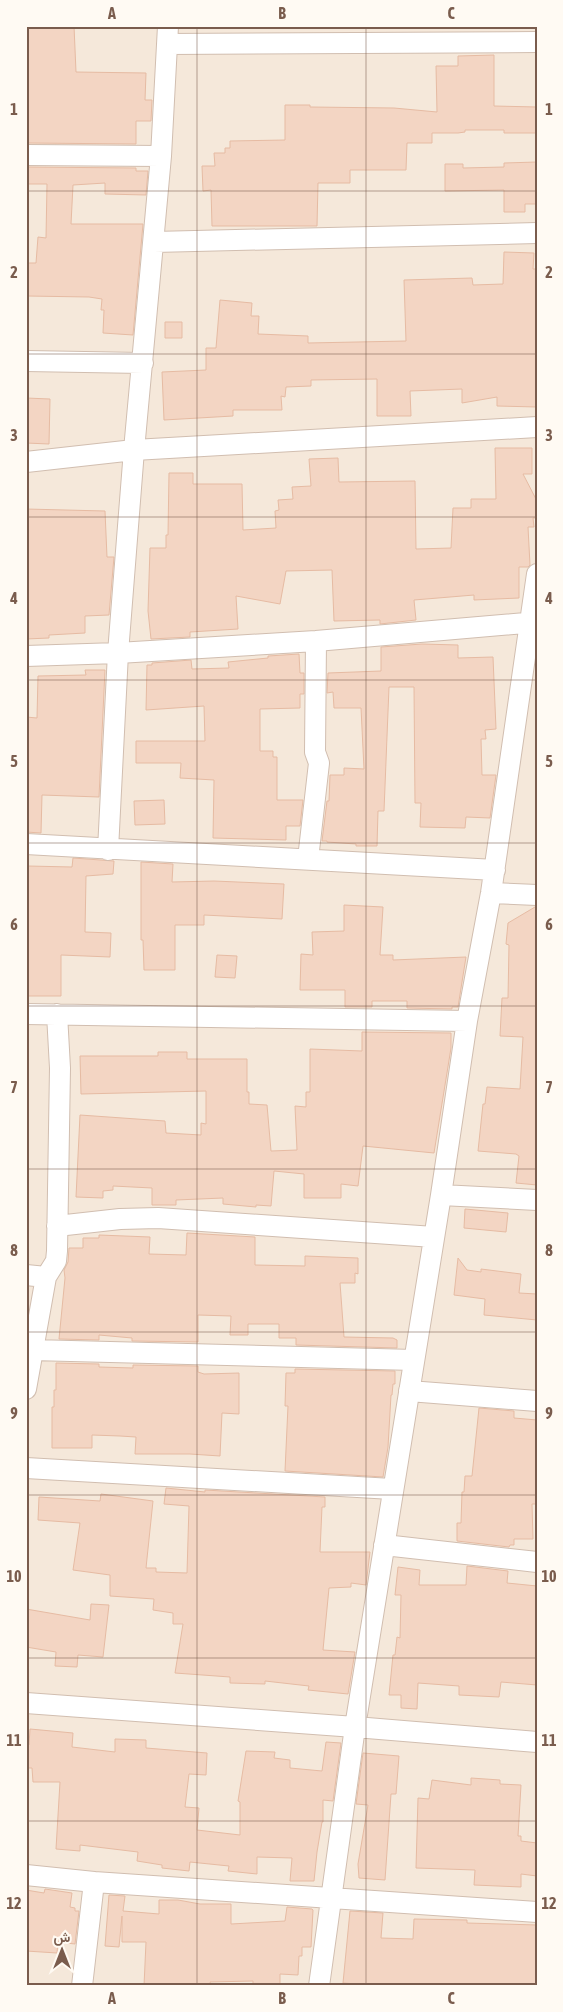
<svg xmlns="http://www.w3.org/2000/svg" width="563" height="2012" font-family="'Asap Condensed',Vazirmatn,sans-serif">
  <rect width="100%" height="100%" fill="#fdf6ec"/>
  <!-- residential -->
  <path fill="#f5e8da" d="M26 26H537V1986H26Z"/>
  <!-- building -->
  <path fill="#f3d5c3" stroke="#e6bba3" d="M26 26H74L76 72 146 73 145 100H152L151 121H136V144L28 143 26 141Z
    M494 55V106L537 107V133H504V130H465V132L458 133H432V143H407L406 170H350V183H318L317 226H212L211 190 203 191 202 166H215L214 153H225V148H230V141L285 140V105H310V107L394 108 437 112 436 66H458V56Z
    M537 162 536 204H525V212H504V190L445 191V164H463V168L504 167V163Z
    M28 167 136 168V171H148L146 195 105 194V183L73 185 71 224H143L133 335 103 333 104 310H101L102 299 89 297 27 296V263H36L38 237 46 238 47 184H28Z
    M504 252 534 253 533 269H537V407L497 406V397L462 403V389L410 391 411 416H377V379L311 380V386L286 387 285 397 281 396 282 410H233V416L164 420 162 372 206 370V348H216L220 300 252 303 251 316H259L258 334 308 336V343L406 341 404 280 472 278 473 285 503 284Z
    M165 322H182V338H165Z
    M26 398 50 399 49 444 26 443Z
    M495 448H532V474H523L537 501V518H533L534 527H528L530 565 528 567H519V598L474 600V595L414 600 416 620 380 624V620L334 621 332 570 286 571 280 604 236 596 238 629 190 632V637L151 639 148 611 150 548H166V535H168L169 473H193V484H242L243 530 276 528 275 511 279 510 278 500 293 499 292 487 311 486 309 459 338 458 339 482 415 481 416 549 451 548 453 508H471V499H496Z
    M26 509 105 511 107 557H114L109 615 85 616V633L49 635V638L26 639Z
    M422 644 458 645V658L493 657 496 729 485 730 486 739H481L482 775H496L490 818 466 817 465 828 420 827 421 803H415L414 687H389L384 811H378L377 846H356V844L327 842V841H322L327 801H329L330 775H344V768L364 769 361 708H334L333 692 327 693 328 673 381 671V647Z
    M299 654 300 673H304V694H300V708L260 709V751H273V757H277V800H303L300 826H286V840L213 838 214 780 180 778 181 763H136V741H205L204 706 146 710 147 665H152V663L191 660 192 669 229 668 228 662 268 658V656Z
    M85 670H105L99 797 42 795 41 833 26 832V717L37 718 38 676 86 675Z
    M164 800 165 824 135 825 134 801Z
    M73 858 114 861 113 874 86 876 85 932 111 933 110 957 61 955V996H27L28 866 72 867Z
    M141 862 173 864 172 882 214 881 284 884 282 919 204 915V925H175V970H144L143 940H141Z
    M344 905 383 907 380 955H393V960L466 957 458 1007H452V1009L407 1008V1001H372V1007H345V990H300L301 954 313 955 312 932 344 931Z
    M535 907H537V1185L516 1183 519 1156 516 1154 478 1151 483 1104H485L487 1087 520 1089 523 1037 500 1036 502 998H508L509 945 506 944 508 923Z
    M217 955 237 956 235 978 215 977Z
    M362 1032 451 1033V1048L434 1153 363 1146 358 1186 341 1184V1198H304V1174L274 1171 271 1206 256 1205V1207L223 1204V1198L176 1200V1205H152V1188L113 1186V1190L103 1191V1198L76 1197 80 1115 165 1121 166 1133 201 1135V1123L206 1124V1091L81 1094 80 1056H158V1052H187V1059H247V1092H249V1104L267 1105 271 1151 297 1150 295 1106 306 1107V1092H310V1049L362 1051Z
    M465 1209 508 1213 506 1232 464 1228Z
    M187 1233 255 1237V1265L305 1266V1256L358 1258V1274L355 1273V1283H340L344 1337 393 1338 397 1340V1348L296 1345V1338H279V1324H248V1335H230L231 1316 198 1315V1342L132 1341V1338L99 1335V1340L59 1339 65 1278 64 1270 68 1262 69 1248H83V1238H99V1235L150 1237 149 1254 186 1255Z
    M458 1258 467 1270 481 1272V1269L521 1274 519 1293 537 1294V1320L484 1315 485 1299 454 1295Z
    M56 1363 99 1364V1367L133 1368V1365L198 1366V1372L204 1374 239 1373V1414L222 1413 220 1456 190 1454H135L136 1437 120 1436 92 1435V1448H52V1407H54V1390H56Z
    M295 1369 395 1371V1384H393L392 1395H391L388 1447 383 1477 285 1471 288 1406H285L286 1373H295Z
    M479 1408 514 1411V1418L537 1420V1504H532L533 1539H514V1545H510L509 1547 457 1541V1523H461L462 1492H464L465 1476H472Z
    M166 1488 205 1492V1490L325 1497V1507H322L320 1552H370L366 1585 351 1583V1587L329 1588 323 1650 355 1652 348 1694 308 1690 309 1686 265 1681V1684L230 1683V1677L175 1673 183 1624H173V1613L153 1610 154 1599 110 1596V1575L73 1570 80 1523 38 1520 39 1497 100 1501 101 1494 153 1501 146 1568H156V1572L187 1573 189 1506 164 1504Z
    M467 1566 508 1571 507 1583 537 1586V1685L501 1682 499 1697 459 1695V1686L418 1683 417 1709 401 1708V1695H389L393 1655H395L397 1637 400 1638 401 1595H395L398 1567 420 1570 419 1585H466Z
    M91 1604 109 1605 103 1657 78 1655 77 1667 55 1666 56 1652 26 1647V1609L90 1620Z
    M30 1729 73 1733 72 1747 115 1752V1739L146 1740V1748L207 1753 206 1775 189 1774 185 1807 199 1808 197 1830 240 1835V1802L238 1801 246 1751 275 1752 274 1758 290 1760V1768L322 1771 326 1742 341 1743 333 1801 323 1800V1822H322L317 1852 314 1881H290L292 1858 257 1857V1874L228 1871 229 1866 190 1862 189 1871 162 1868V1865L137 1861 138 1852 80 1845V1851L56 1849 60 1782H33L32 1768H26V1745H29Z
    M363 1753 399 1756 396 1794H391L385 1880 359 1878 358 1864 368 1805 356 1804Z
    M471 1778 500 1780V1784L521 1785 518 1836H521V1841L537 1843V1876L521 1874V1887L474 1885 475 1870 416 1868 418 1798 429 1799 432 1780 471 1785Z
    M45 1889 72 1893 70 1907 75 1908V1911H79L75 1944 58 1942 57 1953 26 1951V1890L44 1893Z
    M109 1895 125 1896 123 1911 159 1914V1900H178L200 1904H231V1924L285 1921 287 1907 312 1909 313 1910 311 1947H302V1956H299L298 1975 280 1974V1986H253V1981L210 1982 211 1986H144L146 1942H122V1916L119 1947 105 1946Z
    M350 1911 383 1913 381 1938 413 1939 414 1919 467 1920V1923L537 1925V1986H383L343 1983Z"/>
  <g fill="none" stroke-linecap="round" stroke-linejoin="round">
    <!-- street casing -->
    <g stroke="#d1beb0" stroke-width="22">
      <path id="street" d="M167 44 537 42
        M26 155 161 156
        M154 242 537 233
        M26 361 143 363
        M26 462 134 450 537 427
        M26 656 118 653 316 641 537 622
        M26 844 495 870
        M108 850 118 653 134 450 161 156 168 26
        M308 859 319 763 315 752 316 641
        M491 893 537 895
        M26 1014 467 1021
        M441 1195 537 1200
        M57 1226 120 1219 158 1218 434 1237
        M26 1275 46 1277
        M32 1350 414 1360
        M26 1389 46 1277 56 1261 57 1251 60 1068 57 1014
        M409 1391 537 1401
        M26 1468 392 1489
        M384 1545 537 1562
        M26 1703 355 1727 537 1742
        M26 1875 94 1882 537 1912
        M82 1986 94 1882
        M319 1986 355 1727 441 1195 467 1021 491 893 537 574"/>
    </g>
    <!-- street -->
    <use href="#street" stroke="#fff" stroke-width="20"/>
  </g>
  <!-- grid -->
  <path fill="none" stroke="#7a5c4d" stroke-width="1" stroke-opacity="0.55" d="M197 26V1986M366 26V1986M26 191H537M26 354H537M26 517H537M26 680H537M26 843H537M26 1006H537M26 1169H537M26 1332H537M26 1495H537M26 1658H537M26 1821H537"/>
  <!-- border -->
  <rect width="563" height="2012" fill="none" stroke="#fffaf3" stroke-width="55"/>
  <!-- north arrow -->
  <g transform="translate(62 1950)" stroke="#fffaf3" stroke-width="4" paint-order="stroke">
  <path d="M0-4L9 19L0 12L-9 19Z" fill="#7a5c4d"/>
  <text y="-8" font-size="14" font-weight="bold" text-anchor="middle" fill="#7a5c4d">ش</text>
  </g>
  <rect x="28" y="28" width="508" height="1956" fill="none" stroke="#7a5c4d" stroke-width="2"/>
  <g font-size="16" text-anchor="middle" font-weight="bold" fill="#7a5c4d">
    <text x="112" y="19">A</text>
    <text x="282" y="19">B</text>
    <text x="451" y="19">C</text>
    <text x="14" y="115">1</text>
    <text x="549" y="115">1</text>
    <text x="14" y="278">2</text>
    <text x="549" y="278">2</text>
    <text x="14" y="441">3</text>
    <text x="549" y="441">3</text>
    <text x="14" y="604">4</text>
    <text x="549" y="604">4</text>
    <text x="14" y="767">5</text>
    <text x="549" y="767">5</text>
    <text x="14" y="930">6</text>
    <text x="549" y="930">6</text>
    <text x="14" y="1093">7</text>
    <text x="549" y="1093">7</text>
    <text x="14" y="1256">8</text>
    <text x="549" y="1256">8</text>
    <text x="14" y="1419">9</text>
    <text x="549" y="1419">9</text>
    <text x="14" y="1582">10</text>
    <text x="549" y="1582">10</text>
    <text x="14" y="1746">11</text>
    <text x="549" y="1746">11</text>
    <text x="14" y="1909">12</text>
    <text x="549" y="1909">12</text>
    <text x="112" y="2004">A</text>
    <text x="282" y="2004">B</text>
    <text x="451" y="2004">C</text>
  </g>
</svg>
